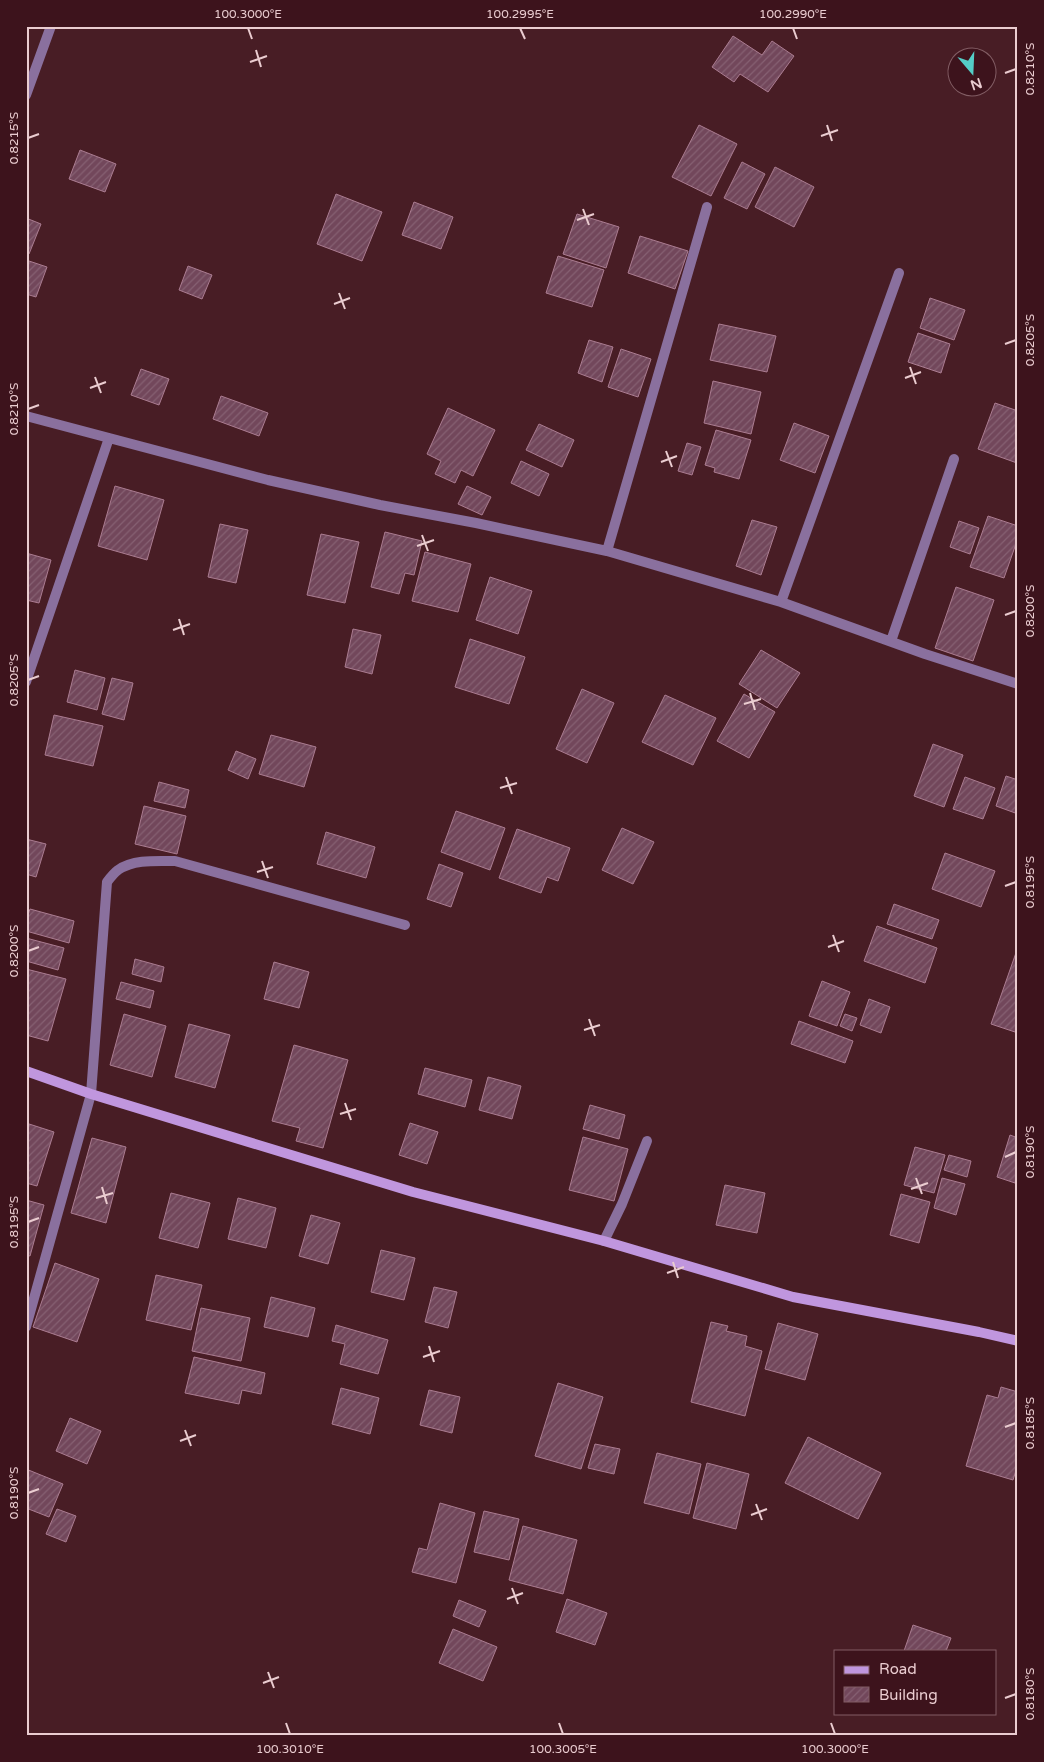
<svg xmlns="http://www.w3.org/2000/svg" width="1044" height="1762" font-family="'Varela Round',sans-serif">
  <defs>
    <pattern id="building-hatch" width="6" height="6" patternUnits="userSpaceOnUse" patternTransform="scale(1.25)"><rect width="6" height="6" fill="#72475b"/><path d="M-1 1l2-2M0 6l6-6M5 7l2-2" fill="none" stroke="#866072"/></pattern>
  </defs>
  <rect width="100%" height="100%" fill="#481d25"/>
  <!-- building -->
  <path fill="url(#building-hatch)" stroke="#ab7c91" d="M733 36 762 55 772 41 794 56 768 92 740 74 734 82 712 67Z
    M699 125 737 144 711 196 672 177Z
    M80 150 116 164 105 192 69 179Z
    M742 162 765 174 747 209 724 198Z
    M775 167 814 187 794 227 755 207Z
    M336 194 382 212 362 261 317 244Z
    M414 202 453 217 441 249 402 235Z
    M577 214 619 227 606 268 563 254Z
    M26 218 41 224 29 254 26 252Z
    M640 236 688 251 675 289 628 273Z
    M558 256 604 270 592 307 546 293Z
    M26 260 47 267 36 297 26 294Z
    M188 266 212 275 202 299 179 290Z
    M930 298 965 310 954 340 920 328Z
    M719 324 776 336 767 372 710 360Z
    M918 333 950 344 941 373 908 362Z
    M589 340 613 347 602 382 578 373Z
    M621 349 651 359 638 397 608 387Z
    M141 369 169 379 159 405 131 395Z
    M713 381 761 392 751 434 704 423Z
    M221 396 268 413 259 436 213 419Z
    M995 403 1018 411 1017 463 978 449Z
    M448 408 495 430 473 476 461 470 455 483 435 474 441 461 427 454Z
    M794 423 829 436 815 473 780 460Z
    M539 424 574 440 562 467 526 450Z
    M716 430 751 440 739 479 714 472 715 468 705 465Z
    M687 443 701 447 692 475 678 471Z
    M521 461 549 474 539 496 511 483Z
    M115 486 164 500 147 560 98 546Z
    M467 486 491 497 482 515 458 504Z
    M988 516 1018 526V538L1004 578 970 567Z
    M752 520 777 527 761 575 736 566Z
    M959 521 979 528 970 554 950 547Z
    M220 524 248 530 236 583 208 577Z
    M385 532 422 541 414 575 405 573 399 594 371 587Z
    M321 534 359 542 345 603 307 595Z
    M425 552 471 564 458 612 412 601Z
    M26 553 51 560 39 603 26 600Z
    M490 577 532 591 518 634 476 620Z
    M956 587 994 600 973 661 935 648Z
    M353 629 381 635 372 674 345 667Z
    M470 639 525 657 509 704 455 687Z
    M761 650 800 673 777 708 739 684Z
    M75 670 105 678 97 710 67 702Z
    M112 678 133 683 124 720 102 714Z
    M582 689 614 703 587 763 556 749Z
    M744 694 775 712 749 758 717 741Z
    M665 695 716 718 693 765 642 742Z
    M54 715 103 726 93 766 45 755Z
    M271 735 316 747 304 787 259 774Z
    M933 744 963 755 944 807 914 796Z
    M236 751 256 759 248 779 228 770Z
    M1006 776 1018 780V814L996 806Z
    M965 777 995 788 983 819 953 809Z
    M159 782 189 790 185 808 154 801Z
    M144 806 186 816 177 854 135 844Z
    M456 811 505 828 490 870 441 852Z
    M622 828 654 842 633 884 602 870Z
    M517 829 570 848 558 881 547 877 541 893 499 878Z
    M326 832 375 847 366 878 317 864Z
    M26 839 46 844 36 877 26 874Z
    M945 853 995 871 981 907 932 889Z
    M439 864 463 873 451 907 427 899Z
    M894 904 939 920 932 939 887 924Z
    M30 909 74 921 69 943 26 931V921Z
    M877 926 937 948 925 983 864 961Z
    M26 938 64 948 58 970 26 961Z
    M1018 947V1033L991 1024Z
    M135 959 164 967 161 982 132 974Z
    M274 962 309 972 299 1008 264 999Z
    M26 969 66 979 48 1041 26 1035Z
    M822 981 850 992 837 1026 809 1016Z
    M121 982 154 991 150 1008 116 999Z
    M869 999 890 1007 881 1033 860 1025Z
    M124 1014 166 1026 152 1077 110 1065Z
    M845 1014 857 1018 852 1031 840 1026Z
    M799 1021 853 1041 845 1063 791 1044Z
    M189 1024 230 1035 215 1088 175 1077Z
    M294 1045 348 1060 323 1148 296 1141 300 1128 272 1121Z
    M425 1068 472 1080 465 1107 418 1094Z
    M488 1077 521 1086 512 1119 479 1110Z
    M590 1105 625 1115 619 1139 583 1129Z
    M26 1123 54 1132 37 1186 26 1183Z
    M410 1123 438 1132 427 1164 399 1155Z
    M1010 1135 1018 1138V1184L997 1177Z
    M583 1137 628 1149 614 1201 569 1190Z
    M92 1138 126 1147 106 1223 71 1213Z
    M915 1147 945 1155 934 1193 904 1185Z
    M949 1155 971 1161 967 1177 944 1170Z
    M942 1178 965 1184 956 1215 934 1208Z
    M725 1185 765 1193 757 1233 716 1225Z
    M171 1193 210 1203 198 1248 159 1238Z
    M901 1194 930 1202 919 1243 890 1235Z
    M238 1198 276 1208 266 1248 228 1239Z
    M26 1200 44 1205 30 1256 26 1255Z
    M311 1215 340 1223 328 1264 299 1256Z
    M381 1250 415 1258 404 1300 371 1292Z
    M55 1263 99 1279 77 1342 33 1327Z
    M156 1275 202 1285 191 1330 146 1320Z
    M434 1287 457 1292 448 1328 425 1322Z
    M271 1297 315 1308 308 1337 264 1327Z
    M201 1308 250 1318 241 1361 192 1351Z
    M711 1322 728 1326 726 1331 747 1336 745 1346 762 1351 745 1416 691 1402Z
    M778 1323 818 1334 805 1380 765 1369Z
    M336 1325 388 1340 378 1374 340 1364 345 1344 332 1341Z
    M194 1357 265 1373 261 1394 242 1390 239 1404 185 1393Z
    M558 1383 603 1397 581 1469 535 1456Z
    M1001 1387 1018 1392V1464L1013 1480 966 1466 987 1395 998 1398Z
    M341 1388 379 1398 370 1434 332 1424Z
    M429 1390 460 1397 452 1433 420 1425Z
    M70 1418 101 1431 87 1464 56 1451Z
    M808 1437 881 1473 858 1519 785 1483Z
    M595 1444 620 1449 614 1474 588 1468Z
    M657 1453 701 1464 689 1514 644 1503Z
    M707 1463 749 1474 736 1529 693 1518Z
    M26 1469 63 1484 49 1517 26 1508Z
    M440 1503 475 1513 456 1583 412 1572 419 1548 427 1550Z
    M57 1509 76 1516 66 1542 46 1534Z
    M484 1511 519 1519 509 1560 474 1552Z
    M523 1526 577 1540 563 1594 509 1580Z
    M567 1599 607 1613 595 1645 556 1632Z
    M459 1600 486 1611 479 1627 453 1616Z
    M913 1625 951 1638 946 1651H904Z
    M453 1629 497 1647 483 1681 439 1663Z"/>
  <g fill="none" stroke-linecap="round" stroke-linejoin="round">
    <!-- lane -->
    <path stroke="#8a709e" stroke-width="10" d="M604 1241 622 1204 647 1141"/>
    <!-- street -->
    <path stroke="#8a709e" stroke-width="10" d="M26 95 51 26
      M26 416 268 480 380 505 476 523 607 551 781 602 925 654 1018 684
      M607 551 707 207
      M781 602 899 273
      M891 641 954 459
      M26 682 109 438
      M26 1327 91 1094 107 882C110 878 114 873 118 870 134 859 157 861 175 861L405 925"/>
    <!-- secondary -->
    <path stroke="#c096de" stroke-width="10" d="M26 1071 91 1094 413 1192 604 1241 793 1297 979 1332 1018 1341"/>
  </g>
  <!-- ticks -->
  <path fill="none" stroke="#eaccd0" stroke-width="2" d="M248 28 252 39M520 28 525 39M793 28 797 39M256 50 261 67M250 62 267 56M1005 73 1016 69M827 125 832 141M821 136 838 130M28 138 39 134M583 209 589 225M577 220 594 214M339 293 345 309M334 304 350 298M1005 344 1016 340M910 367 916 384M95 377 101 393M905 378 921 372M90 388 106 382M28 409 39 405M666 451 672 467M661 462 677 456M422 535 428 551M417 546 434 540M1005 615 1016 611M179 619 184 635M173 630 190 624M28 680 39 676M750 693 755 710M744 704 761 699M506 777 512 794M500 788 517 783M262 861 268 878M257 872 273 867M1005 886 1016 882M833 935 839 952M828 947 844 941M28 951 39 947M589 1019 595 1036M584 1030 600 1025M345 1103 351 1120M340 1114 356 1109M1005 1157 1016 1152M916 1178 922 1194M102 1187 107 1204M911 1189 928 1183M96 1198 113 1193M28 1222 39 1218M673 1262 678 1278M667 1273 684 1267M429 1346 434 1362M423 1357 440 1351M1005 1427 1016 1423M185 1430 191 1446M180 1441 196 1435M28 1493 39 1489M756 1504 762 1520M751 1515 767 1509M512 1588 518 1604M507 1599 523 1593M268 1672 274 1688M263 1683 279 1677M1005 1698 1016 1694M286 1723 290 1734M559 1723 563 1734M831 1723 835 1734"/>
  <!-- border -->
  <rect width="1044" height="1762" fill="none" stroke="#3d131c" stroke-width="55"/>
  <!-- legend -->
  <rect x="834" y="1650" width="162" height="65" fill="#3d131c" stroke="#825d64"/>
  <rect x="844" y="1666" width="25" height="8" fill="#c096de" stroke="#825d64"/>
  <text x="879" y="1674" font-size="15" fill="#eaccd0">Road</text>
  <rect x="844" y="1687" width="25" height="15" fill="url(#building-hatch)" stroke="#825d64"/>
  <text x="879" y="1700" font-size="15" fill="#eaccd0">Building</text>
  <!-- north arrow -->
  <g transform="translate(972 72) rotate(161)"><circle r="24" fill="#3d131c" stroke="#825d64"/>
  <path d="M0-4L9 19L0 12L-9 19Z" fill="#54cdc7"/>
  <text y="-8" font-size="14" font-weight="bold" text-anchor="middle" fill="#eaccd0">N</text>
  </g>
  <rect x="28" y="28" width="988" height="1706" fill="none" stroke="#eaccd0" stroke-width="2"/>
  <g font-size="12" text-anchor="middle" fill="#eaccd0">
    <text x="248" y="18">100.3000°E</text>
    <text x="520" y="18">100.2995°E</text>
    <text x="793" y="18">100.2990°E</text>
    <text transform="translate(1030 69) rotate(-90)" y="4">0.8210°S</text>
    <text transform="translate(14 138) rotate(-90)" y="4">0.8215°S</text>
    <text transform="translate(1030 340) rotate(-90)" y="4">0.8205°S</text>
    <text transform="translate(14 409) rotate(-90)" y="4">0.8210°S</text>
    <text transform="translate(1030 611) rotate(-90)" y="4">0.8200°S</text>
    <text transform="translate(14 680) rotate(-90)" y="4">0.8205°S</text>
    <text transform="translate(1030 882) rotate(-90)" y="4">0.8195°S</text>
    <text transform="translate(14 951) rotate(-90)" y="4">0.8200°S</text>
    <text transform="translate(1030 1152) rotate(-90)" y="4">0.8190°S</text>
    <text transform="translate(14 1222) rotate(-90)" y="4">0.8195°S</text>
    <text transform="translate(1030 1423) rotate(-90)" y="4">0.8185°S</text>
    <text transform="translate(14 1493) rotate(-90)" y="4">0.8190°S</text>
    <text transform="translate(1030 1694) rotate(-90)" y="4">0.8180°S</text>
    <text x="290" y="1753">100.3010°E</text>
    <text x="563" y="1753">100.3005°E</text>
    <text x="835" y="1753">100.3000°E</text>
  </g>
</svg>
